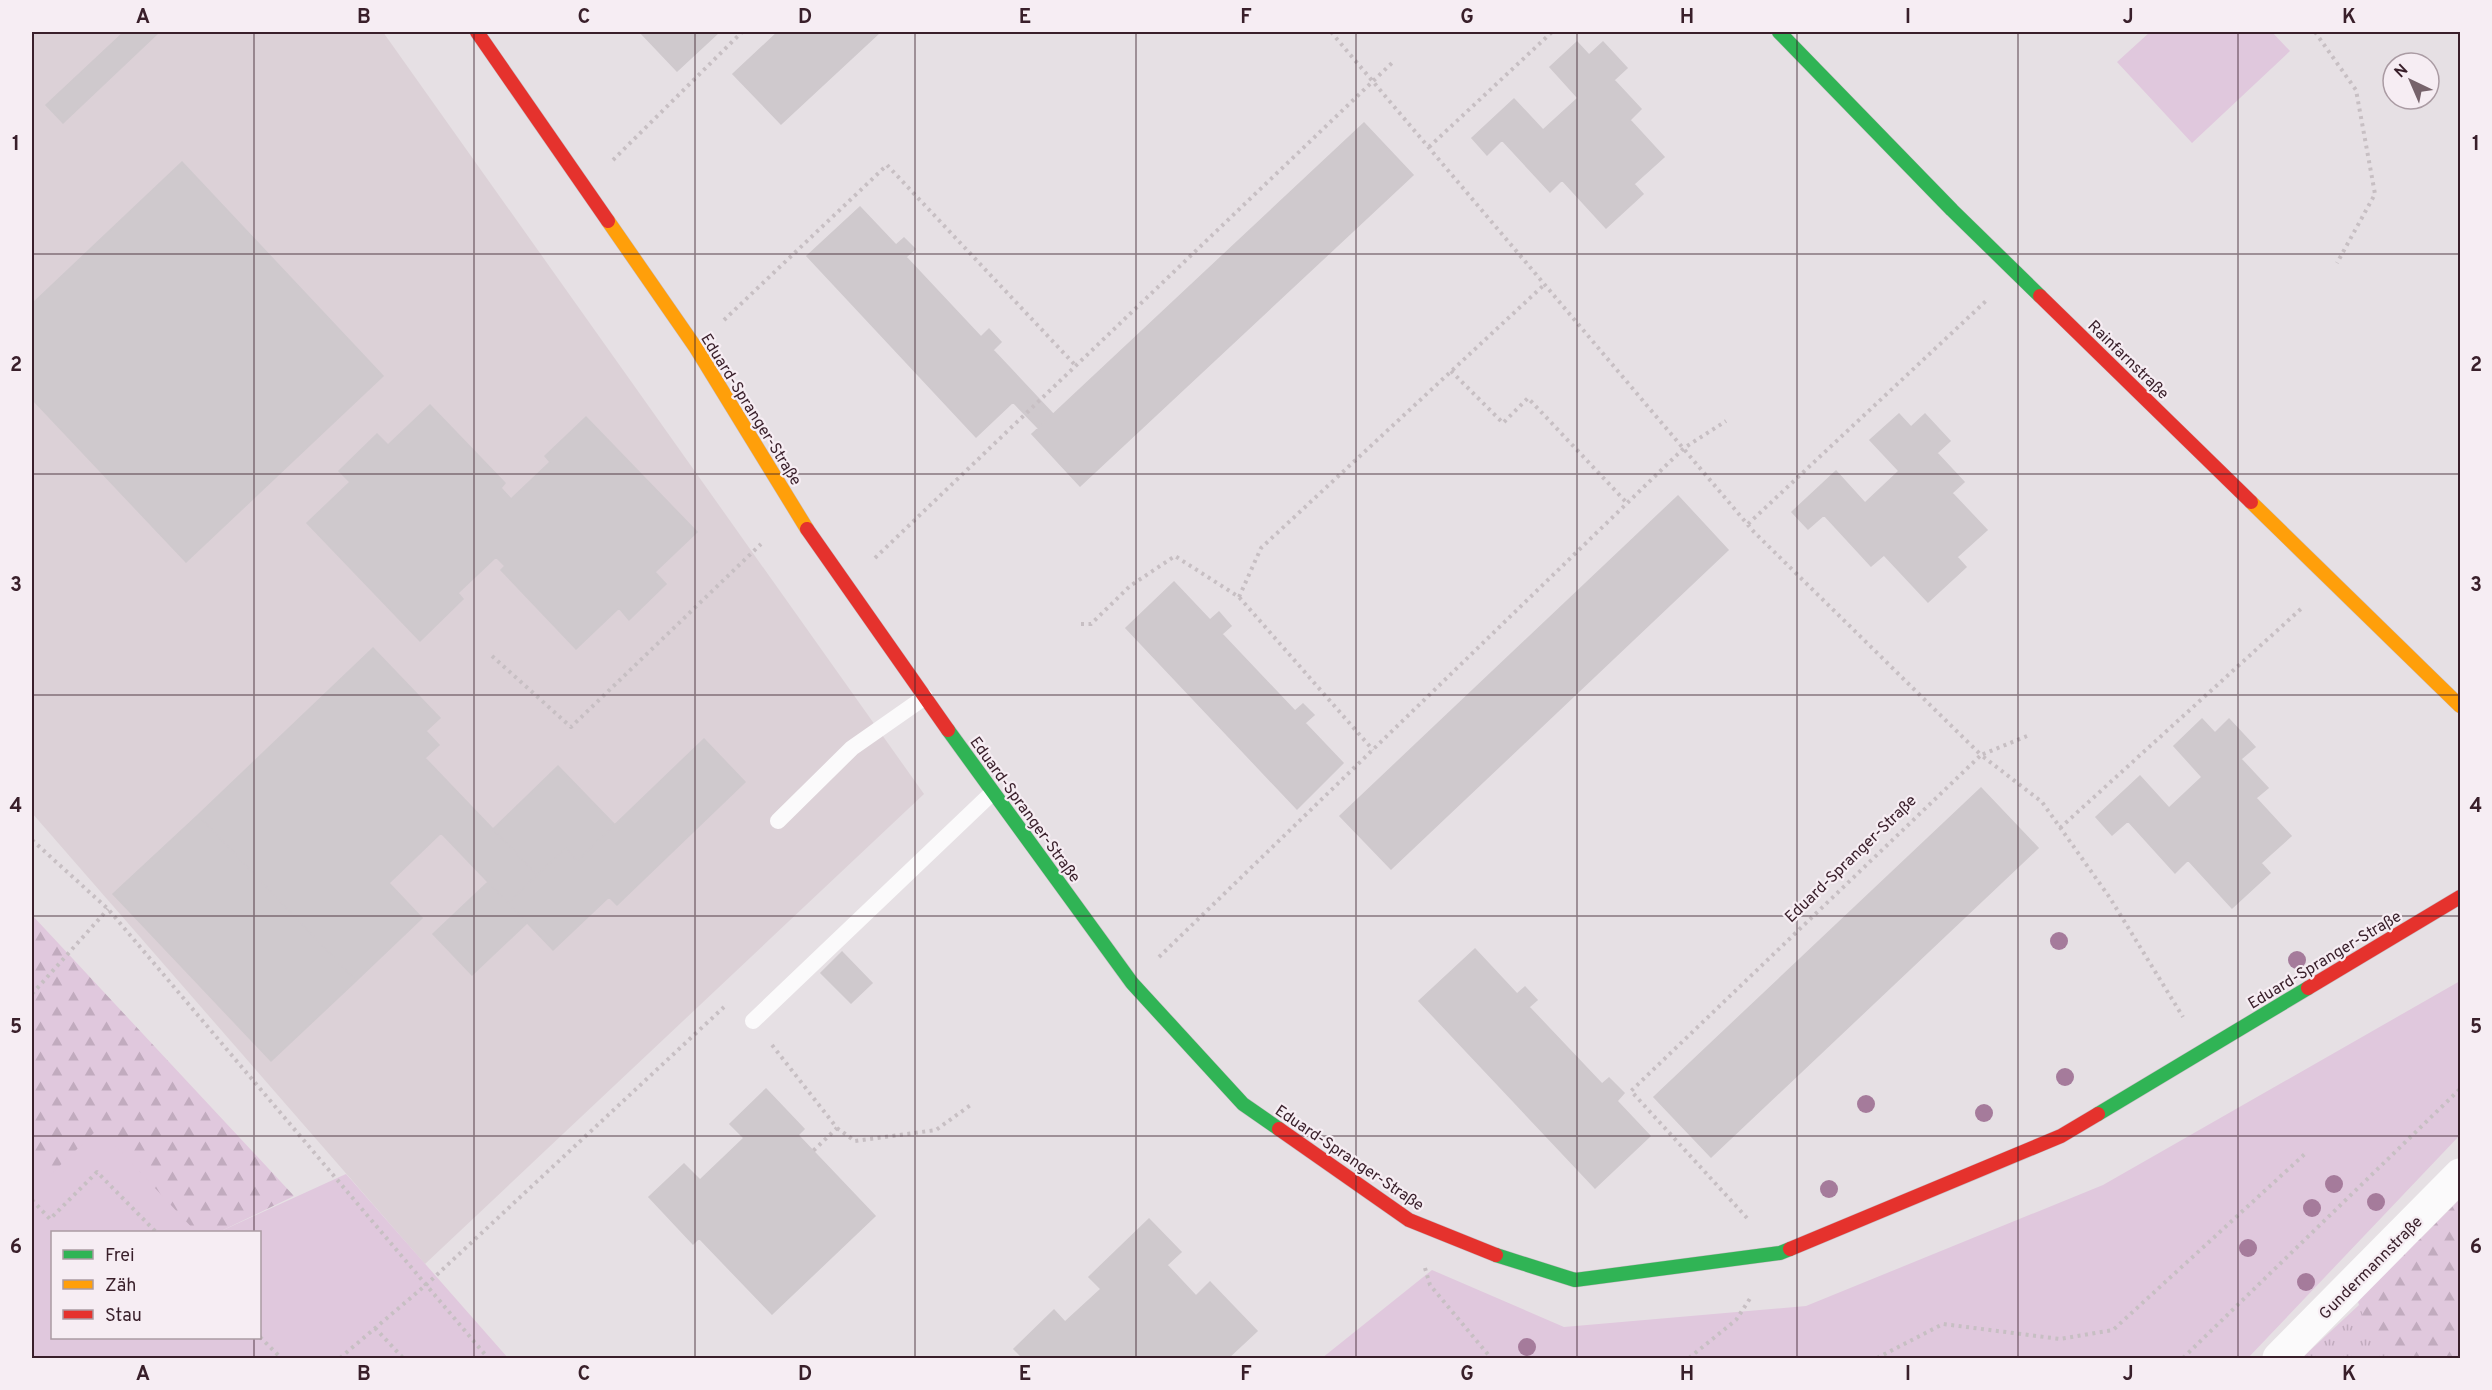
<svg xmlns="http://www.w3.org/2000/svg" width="2492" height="1390" font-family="Overpass,sans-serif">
  <defs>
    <pattern id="grass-tufts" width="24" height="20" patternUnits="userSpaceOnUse" patternTransform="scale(1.5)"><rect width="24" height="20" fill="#e0c8dd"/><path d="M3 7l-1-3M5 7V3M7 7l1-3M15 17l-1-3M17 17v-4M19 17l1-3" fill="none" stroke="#c1abbe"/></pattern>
    <pattern id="forest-firs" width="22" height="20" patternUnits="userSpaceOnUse" patternTransform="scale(1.5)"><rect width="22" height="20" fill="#e0c8dd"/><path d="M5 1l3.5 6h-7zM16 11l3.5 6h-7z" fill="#c1abbe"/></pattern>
  </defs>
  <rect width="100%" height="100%" fill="#e6e0e4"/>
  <!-- built -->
  <path fill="#dcd1d7" d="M32 32H383L924 794 425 1264 32 813Z"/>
  <!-- grass -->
  <path fill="url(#grass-tufts)" d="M2359 1305 2412 1358H2302Z"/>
  <!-- forest -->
  <path fill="url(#forest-firs)" d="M32 915 294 1196 219 1232H52L32 1281Z
    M2460 1199V1358H2406L2385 1339 2369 1332 2358 1302 2397 1252 2420 1239Z"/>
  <!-- park -->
  <path fill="#e0c8dd" d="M2150 32H2272L2290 51 2192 143 2117 62Z
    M2460 981V1135L2248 1358H1322L1432 1270 1564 1327 1806 1306 2103 1185Z
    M99 1128 196 1232H52V1338H260V1232H219L346 1174 508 1358H32V1160L48 1177Z"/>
  <!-- building -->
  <path fill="#cfc9cd" stroke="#cfc9cd" stroke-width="1.5" d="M124 32H159L63 123 46 105Z
    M640 32H719L677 71Z
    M778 32H880L781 124 733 74Z
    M1577 42 1589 55 1603 42 1627 68 1614 80 1641 109 1630 120 1664 157 1634 184 1643 194 1606 228 1562 180 1550 192 1502 140 1487 155 1472 138 1514 99 1543 130 1578 98 1550 67Z
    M1364 123 1413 175 1080 486 1032 434Z
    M182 162 383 376 186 562 32 399V304Z
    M860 207 896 245 904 238 915 249 906 257 981 337 989 329 1001 342 993 350 1053 414 1038 428 1013 402 976 437 807 256Z
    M430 405 505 483 501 488 511 499 550 462 545 456 586 417 697 532 655 572 666 584 629 620 619 608 576 649 501 570 505 566 496 557 458 593 463 599 420 641 307 523 350 482 339 471 377 434 388 445Z
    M1899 414 1911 427 1925 414 1950 441 1937 453 1964 482 1952 493 1987 530 1957 557 1966 567 1928 602 1884 555 1871 566 1824 515 1808 529 1792 512 1836 471 1865 503 1899 471 1870 440Z
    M1678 496 1728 550 1391 869 1340 816Z
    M1174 582 1210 620 1219 612 1231 626 1222 634 1295 711 1303 704 1314 715 1305 723 1343 763 1297 809 1126 628Z
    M373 648 440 718 426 731 439 745 425 758 537 875 508 903 441 833 389 883 422 918 356 981 198 815Z
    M2202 719 2215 733 2229 719 2255 747 2241 759 2268 788 2256 798 2291 836 2261 863 2270 873 2232 908 2188 860 2175 873 2128 821 2112 835 2096 817 2140 776 2169 808 2202 777 2174 746Z
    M704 739 745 782 617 905 609 897 553 950 508 903 566 848 577 861Z
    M558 766 615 825 577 861 566 848 537 875 493 829Z
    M1981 788 2038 848 1711 1157 1654 1097Z
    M198 815 356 981 271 1061 113 894Z
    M488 882 527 923 472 975 433 934Z
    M1475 949 1517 994 1525 987 1537 1000 1529 1007 1602 1084 1609 1078 1624 1093 1617 1101 1650 1136 1595 1188 1419 1001Z
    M842 952 872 983 851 1003 821 973Z
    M766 1089 804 1129 798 1135 875 1216 772 1314 699 1238 693 1244 649 1197 684 1164 700 1180 744 1138 730 1124Z
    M1149 1219 1181 1252 1167 1265 1196 1296 1210 1282 1257 1331 1228 1358H1023L1014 1349 1054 1310 1065 1322 1101 1289 1089 1277Z"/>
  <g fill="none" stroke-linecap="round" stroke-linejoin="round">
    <!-- fast casing -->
    <g stroke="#c6bcc2" stroke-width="15">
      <path id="fast" d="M1779 32 1952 210 2040 296
        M948 730 1132 983 1243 1104 1279 1129
        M2098 1114 2308 988
        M1496 1255 1575 1280 1780 1253 1790 1249"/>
    </g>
    <!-- slow casing -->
    <g stroke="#c6bcc2" stroke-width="15">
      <path id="slow" d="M608 221 696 348 807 529
        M2251 502 2460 706"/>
    </g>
    <!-- jam casing -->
    <g stroke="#c6bcc2" stroke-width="15">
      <path id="jam" d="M477 32 608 221
        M2040 296 2251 502
        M807 529 948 730
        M2308 988 2460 897
        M1279 1129 1409 1220 1496 1255
        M1790 1249 2061 1136 2098 1114"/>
    </g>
    <!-- path -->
    <path stroke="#c7bfc3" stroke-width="4" stroke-dasharray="3 4.5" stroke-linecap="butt" d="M1331 32 1754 532 1981 755 2027 736
      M2315 32 2356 90 2375 194 2337 263
      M1429 147 1552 32
      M613 160 742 32
      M724 320 887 165 1076 366
      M1451 371 1503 423 1528 398 1627 503
      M1748 524 1987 300
      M875 558 1394 61
      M1239 597 1261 548 1545 284
      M1081 624H1091L1130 586 1175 556 1239 597 1373 750
      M492 656 571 727 761 544
      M2060 828 2303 607
      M32 840 108 909 488 1358
      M1159 957 1684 448 1726 421
      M32 994 108 909
      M772 1045 837 1128 813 1151
      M837 1128 855 1141 936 1130 972 1104
      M32 1200 50 1219 97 1172 156 1232
      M1747 1218 1631 1091 1981 755 2042 802 2110 898 2183 1017
      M1425 1268 1430 1285 1491 1358
      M375 1328 403 1358
      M260 1337 281 1358
      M340 1358 427 1284 724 1007
      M1689 1358 1736 1320 1751 1297
      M1877 1358 1943 1324 2060 1339 2113 1330 2307 1152
      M2183 1358 2460 1089"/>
    <!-- lane -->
    <path stroke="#fbfafb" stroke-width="16" d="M778 821 852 748 925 697
      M753 1021 992 793"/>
    <!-- street -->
    <path stroke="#fbfafb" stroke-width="33" d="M2279 1358 2460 1175"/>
    <!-- fast -->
    <use href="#fast" stroke="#30b455" stroke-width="14"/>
    <!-- slow -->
    <use href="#slow" stroke="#ff9f0a" stroke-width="14"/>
    <!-- jam -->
    <use href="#jam" stroke="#e5322d" stroke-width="14"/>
  </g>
  <!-- trees -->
  <g fill="#a57b9b">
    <circle cx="2059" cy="941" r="9"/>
    <circle cx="2297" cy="960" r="9"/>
    <circle cx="2065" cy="1077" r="9"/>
    <circle cx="1866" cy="1104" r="9"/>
    <circle cx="1984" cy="1113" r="9"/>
    <circle cx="2334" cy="1184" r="9"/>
    <circle cx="1829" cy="1189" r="9"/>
    <circle cx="2376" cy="1202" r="9"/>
    <circle cx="2312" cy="1208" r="9"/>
    <circle cx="2248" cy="1248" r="9"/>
    <circle cx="2306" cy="1282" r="9"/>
    <circle cx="1527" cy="1347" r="9"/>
  </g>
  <!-- grid -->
  <path fill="none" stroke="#391f2a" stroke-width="1.5" stroke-opacity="0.55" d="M254 32V1232M474 32V1358M695 32V1358M915 32V1358M1136 32V1358M1356 32V1358M1577 32V1358M1797 32V1358M2018 32V1358M2238 32V1358M32 254H2460M32 474H2460M32 695H2460M32 916H2460M32 1136H2460M254 1338V1358"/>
  <g text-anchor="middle" stroke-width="4.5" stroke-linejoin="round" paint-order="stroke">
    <!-- street labels -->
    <g font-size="16" fill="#391f2a" stroke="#f6edf3">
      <text transform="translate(2129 359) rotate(44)" y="6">Rainfarnstraße</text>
      <text transform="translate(752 409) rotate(58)" y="6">Eduard-Spranger-Straße</text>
      <text transform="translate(1026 809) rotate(54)" y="6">Eduard-Spranger-Straße</text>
      <text transform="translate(1850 858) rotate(-44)" y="6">Eduard-Spranger-Straße</text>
      <text transform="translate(2324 959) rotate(-31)" y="6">Eduard-Spranger-Straße</text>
      <text transform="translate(1350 1157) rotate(34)" y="6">Eduard-Spranger-Straße</text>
      <text transform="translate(2370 1267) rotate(-45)" y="6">Gundermannstraße</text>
    </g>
  </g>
  <!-- border -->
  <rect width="2492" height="1390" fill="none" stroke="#f6edf3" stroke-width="66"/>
  <!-- legend -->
  <rect x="51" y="1231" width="210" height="108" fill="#f6edf3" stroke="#aa9ba3" stroke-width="1.5"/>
  <rect x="63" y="1250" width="30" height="9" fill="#30b455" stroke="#aa9ba3" stroke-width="1.5"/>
  <text x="105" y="1261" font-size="18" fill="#391f2a">Frei</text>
  <rect x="63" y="1280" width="30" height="9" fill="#ff9f0a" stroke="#aa9ba3" stroke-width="1.5"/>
  <text x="105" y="1291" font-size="18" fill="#391f2a">Zäh</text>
  <rect x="63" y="1310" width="30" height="9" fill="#e5322d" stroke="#aa9ba3" stroke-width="1.5"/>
  <text x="105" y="1321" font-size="18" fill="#391f2a">Stau</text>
  <!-- north arrow -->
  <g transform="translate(2411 81) rotate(316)"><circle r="28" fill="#f6edf3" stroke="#aa9ba3" stroke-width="1.5"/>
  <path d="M0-4.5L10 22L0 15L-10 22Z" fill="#76636b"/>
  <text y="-9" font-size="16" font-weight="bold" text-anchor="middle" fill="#391f2a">N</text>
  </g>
  <rect x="33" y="33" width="2426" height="1324" fill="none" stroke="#391f2a" stroke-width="2"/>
  <g font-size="20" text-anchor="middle" font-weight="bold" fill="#391f2a">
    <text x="143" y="23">A</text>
    <text x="364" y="23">B</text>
    <text x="584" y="23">C</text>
    <text x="805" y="23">D</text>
    <text x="1025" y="23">E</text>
    <text x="1246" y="23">F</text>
    <text x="1467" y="23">G</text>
    <text x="1687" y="23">H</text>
    <text x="1908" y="23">I</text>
    <text x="2128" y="23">J</text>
    <text x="2349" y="23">K</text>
    <text x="16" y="150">1</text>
    <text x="2476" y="150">1</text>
    <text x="16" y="371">2</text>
    <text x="2476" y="371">2</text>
    <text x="16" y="591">3</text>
    <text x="2476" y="591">3</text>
    <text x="16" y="812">4</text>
    <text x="2476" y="812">4</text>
    <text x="16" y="1033">5</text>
    <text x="2476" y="1033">5</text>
    <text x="16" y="1253">6</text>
    <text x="2476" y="1253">6</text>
    <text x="143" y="1380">A</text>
    <text x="364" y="1380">B</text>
    <text x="584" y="1380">C</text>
    <text x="805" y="1380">D</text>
    <text x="1025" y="1380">E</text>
    <text x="1246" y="1380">F</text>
    <text x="1467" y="1380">G</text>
    <text x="1687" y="1380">H</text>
    <text x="1908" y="1380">I</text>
    <text x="2128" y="1380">J</text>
    <text x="2349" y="1380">K</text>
  </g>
</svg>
